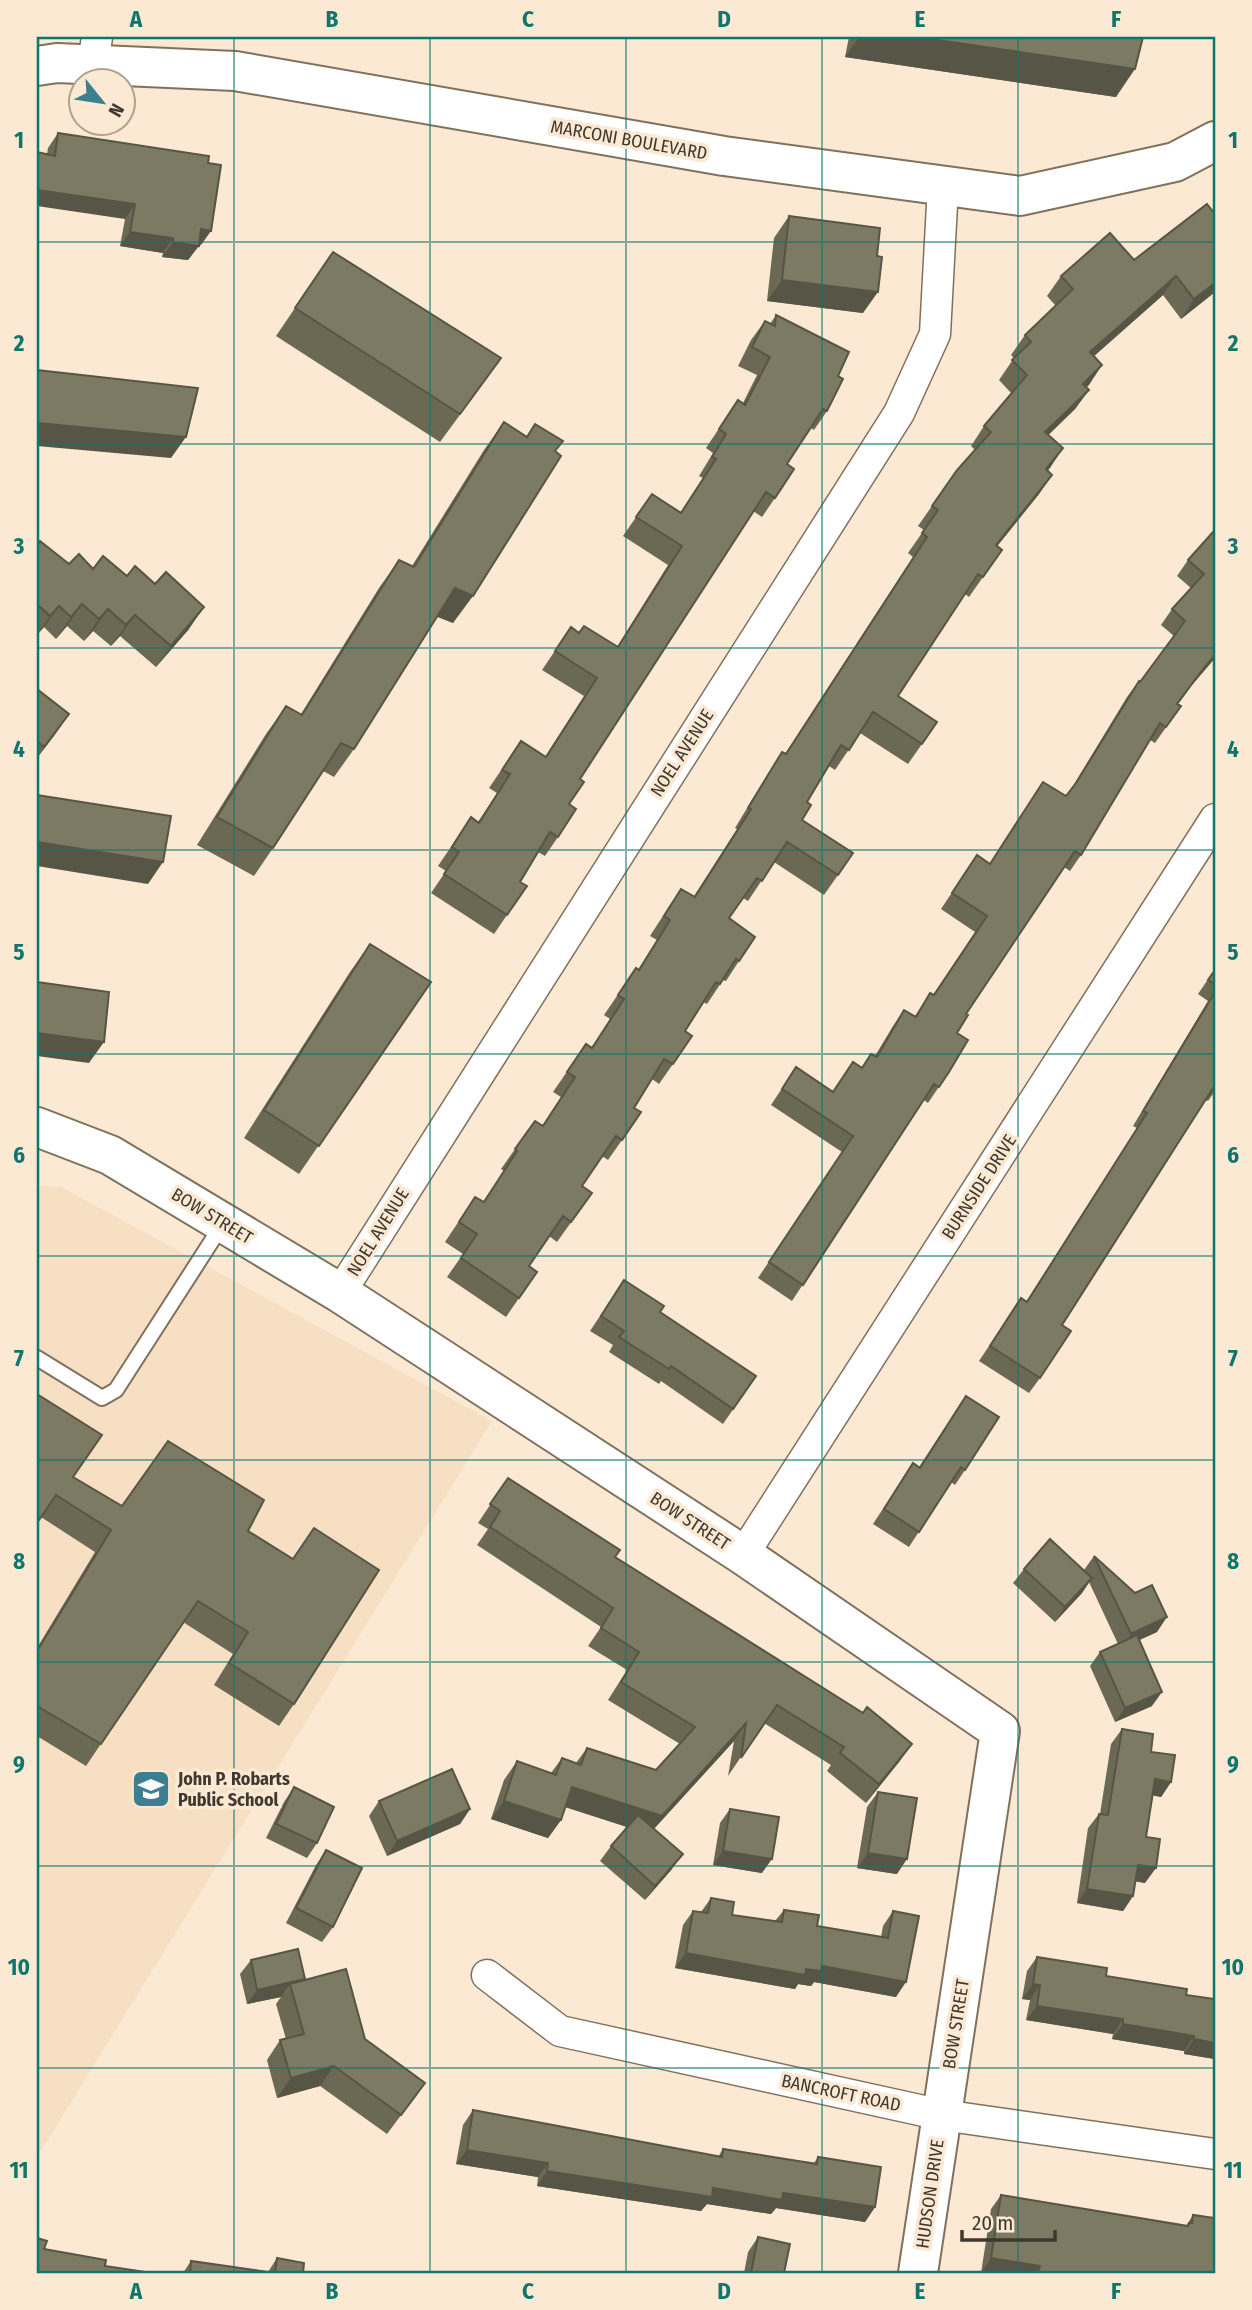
<svg xmlns="http://www.w3.org/2000/svg" width="1252" height="2310" font-family="'Fira Sans Condensed',sans-serif">
  <rect width="100%" height="100%" fill="#fbe9d3"/>
  <!-- built -->
  <path fill="#f6dfc3" d="M37 1186 61 1187 492 1421 37 2157Z"/>
  <g fill="none" stroke-linecap="round" stroke-linejoin="round">
    <!-- lane casing -->
    <g stroke="#80715d" stroke-width="18">
      <path id="lane" d="M37 1358 102 1398 116 1390 222 1225"/>
    </g>
    <!-- street casing -->
    <g stroke="#80715d" stroke-width="33">
      <path id="street" d="M93 64 97 37
        M340 1293 899 413 935 334 943 186
        M743 1555 1215 819
        M487 1975 560 2031 942 2115 1215 2154"/>
    </g>
    <!-- secondary casing -->
    <g stroke="#80715d" stroke-width="42">
      <path id="secondary" d="M37 66 57 63 235 71 724 156 1020 196 1175 162 1215 141
        M37 1127 110 1155 340 1293 743 1555 1000 1731 918 2273"/>
    </g>
    <!-- lane -->
    <use href="#lane" stroke="#fff" stroke-width="14"/>
    <!-- street -->
    <use href="#street" stroke="#fff" stroke-width="30"/>
    <!-- secondary -->
    <use href="#secondary" stroke="#fff" stroke-width="38"/>
  </g>
  <!-- wall -->
  <path fill="#6b6954" d="M849 37H1143L1116 97 845 57Z
    M58 133 201 245H199L188 260 162 257 163 253 120 246 125 219 47 154 48 148Z
    M1215 214V292L1181 319 1163 295 1094 356 1102 365 1086 387 1089 390 1075 409 1048 435 1047 471 1052 475 1039 494 997 546 1002 550 969 597 965 594 898 696 922 744 908 764 860 733 835 770 829 766 807 802 802 820 838 875 824 895 774 862 748 901 743 898 729 918 739 961 726 981 723 980 707 1004 703 1002 685 1031 673 1064 659 1084 652 1079 634 1108 622 1140 608 1160 602 1156 582 1186 592 1193 557 1242 549 1236 529 1266 537 1272 506 1317 447 1277 463 1254 445 1242 475 1197 483 1202 504 1171 501 1169 535 1121 542 1126 561 1097 553 1092 586 1044 592 1048 610 1019 604 1015 636 968 638 970 657 940 650 936 668 908 681 889 694 896 737 829 735 828 769 772 782 752 785 754 913 557 908 553 924 530 918 526 957 470 975 450 971 446 984 426 1012 394 999 380 1014 358 1011 355 1025 335 1056 306 1047 296 1061 276 1134 260Z
    M789 216 877 256 863 313 767 301 774 238Z
    M333 252 481 386 440 442 276 336Z
    M776 315 838 376 827 411 814 430 811 428 787 464 775 498 762 517 753 511 580 779 569 804 558 837 545 856 538 852 520 882 507 915 494 934 431 893 446 871 438 866 471 817 478 822 497 793 489 788 521 741 545 757 584 696 542 670 571 627 579 632 617 647 668 565 623 536 652 494 681 512 703 478 699 476 713 453 706 448 738 400 743 403 757 375 738 366 751 340 765 321 770 324Z
    M504 422 527 437 535 424 555 451 453 623 437 616 354 749 334 777 323 771 273 848 254 876 197 845 266 734 286 706 301 714 379 588 399 560 412 566 484 450Z
    M1215 534V658L1192 685 1178 704 1181 706 1155 743 1150 740 1081 855 1070 871 1064 867 966 1014 957 1033 949 1072 928 1103 924 1100 792 1301 758 1278 842 1152 771 1105 796 1067 833 1091 853 1062 862 1067 875 1056 893 1026 904 1010 915 1016 930 993 933 995 975 932 941 909 977 855 990 864 1043 782 1066 796 1070 791 1127 697 1139 681 1140 682 1174 636 1161 625 1172 609 1191 588 1177 576 1188 560Z
    M37 546 69 564 93 569 189 629 156 667 120 636 111 646 93 631 84 641 67 626 56 639 44 627 37 635Z
    M37 689 69 714 37 758Z
    M370 944 431 982 299 1174 244 1138 350 972Z
    M1215 969V1091L1208 1101 1205 1100 1062 1325 1040 1378 1029 1393 979 1361 1021 1298 1026 1302 1137 1128 1133 1126 1208 1001 1198 994Z
    M624 1280 660 1312 756 1376 723 1424 661 1381 659 1384 609 1352 613 1345 590 1331Z
    M37 1394 73 1477 122 1506 248 1531 293 1559 314 1528 294 1704 279 1726 214 1685 233 1654 183 1622 86 1766 37 1736V1648L95 1552 41 1517Z
    M966 1396 965 1470 955 1485 951 1482 909 1547 873 1524 913 1463 919 1467Z
    M508 1478 615 1557 912 1744 899 1762 866 1803 827 1771 831 1765 764 1723 728 1776 734 1741 654 1829 672 1869 645 1900 600 1861 611 1846 627 1827 565 1807 561 1820 548 1838 491 1819 504 1780 517 1761 551 1773 562 1758 576 1763 587 1748 656 1770 680 1744 608 1700 627 1670 588 1646 601 1627 477 1545 488 1529 478 1523Z
    M1094 1556 1157 1632 1139 1640 1152 1706 1115 1722 1090 1666 1100 1652 1118 1644 1089 1582 1082 1593 1055 1622 1013 1583 1024 1569 1084 1570Z
    M1122 1729 1151 1752 1171 1782 1161 1797 1153 1795 1146 1837 1145 1883 1135 1881 1133 1896 1123 1911 1077 1903 1088 1828 1099 1814H1100L1111 1744Z
    M294 1787 317 1843 307 1858 266 1838 284 1802Z
    M878 1792 897 1874 857 1868 867 1807Z
    M379 1801 470 1809 460 1824 387 1856 369 1816Z
    M730 1809 762 1873 713 1865 720 1823Z
    M326 1850 333 1927 322 1942 286 1923 316 1865Z
    M711 1898 732 1915 775 1921 784 1910 817 1926 881 1937 883 1926 893 1911 896 1997 814 1982 811 1986 798 1984 795 1989 675 1968 683 1925 693 1911 701 1912Z
    M1037 1957 1106 1976 1186 1995 1215 2059 1184 2054V2051L1112 2039 1113 2034 1026 2020 1030 2000 1022 1999 1027 1971Z
    M251 1960 305 1979 365 2039 425 2083 387 2134 320 2086 277 2098 267 2060 280 2040 286 2039 276 2004 281 1997 247 2004 240 1974Z
    M473 2110 718 2157 723 2149 814 2163 818 2157 875 2207 865 2222 776 2208 771 2214 707 2204 701 2211 537 2186 538 2177 456 2164 463 2125Z
    M1001 2195 1186 2226 1193 2215 1215 2273H981L991 2209Z
    M758 2237 784 2273H744L748 2252Z
    M277 2258 303 2273H183L191 2261 268 2272Z"/>
  <!-- shaded-wall -->
  <path fill="#575545" d="M859 37H917L1135 69 1116 97 845 57Z
    M37 190 135 204 125 219 37 206Z
    M201 229 211 231 201 245 191 244Z
    M130 232 173 238 163 253 120 246Z
    M173 242 199 246 188 260 162 257Z
    M1176 276 1163 295 1076 372 1090 352Z
    M782 280 878 292 863 313 767 301Z
    M1215 283V292L1181 319 1194 299Z
    M1102 365 1089 385 1069 404 1083 384Z
    M1089 390 1075 409 1031 452 1045 432Z
    M37 423 186 437 171 458 37 446Z
    M1063 448 1050 468 1032 489 1046 469Z
    M1052 475 1039 494 982 565 996 545Z
    M455 588 473 596 453 623 435 616Z
    M82 604 67 626 56 639 71 617Z
    M59 606 44 627 37 635 50 616Z
    M204 607 189 629 156 667 171 646Z
    M108 609 93 631 84 641 99 619Z
    M135 615 120 636 111 646 126 625Z
    M1215 655V658L1192 685 1203 669Z
    M69 714 54 736 37 758 44 747Z
    M37 842 163 862 148 884 37 866Z
    M37 1033 104 1042 89 1063 37 1056Z
    M1092 1578 1082 1593 1055 1622 1065 1607Z
    M1167 1617 1157 1632 1120 1649 1131 1634Z
    M1162 1692 1152 1706 1115 1722 1125 1708Z
    M746 1723 734 1741 649 1834 559 1805 572 1787 662 1816Z
    M912 1744 899 1762 866 1803 879 1784Z
    M1155 1779 1171 1782 1161 1797 1145 1794Z
    M504 1801 561 1820 548 1838 491 1819Z
    M470 1809 460 1824 387 1856 397 1841Z
    M723 1851 772 1859 762 1873 713 1865Z
    M868 1853 907 1859 897 1874 857 1868Z
    M683 1854 672 1869 645 1900 655 1886Z
    M1138 1865 1156 1868 1145 1883 1127 1880Z
    M1087 1889 1133 1896 1123 1911 1077 1903Z
    M686 1953 806 1969 822 1966 906 1982 896 1997 814 1982 811 1986 798 1984 795 1989 675 1968Z
    M305 1979 290 1984 281 1997 247 2004 257 1990Z
    M1033 1984 1040 1985 1030 2000 1022 1999Z
    M1037 2006 1123 2019 1113 2034 1026 2020Z
    M1123 2024 1194 2036 1184 2051 1112 2039Z
    M1194 2039 1215 2043V2059L1184 2054Z
    M334 2066 320 2086 277 2098 291 2078Z
    M467 2150 548 2163 538 2177 456 2164Z
    M547 2171 713 2188 783 2193 875 2207 865 2222 776 2208 771 2214 707 2204 701 2211 537 2186Z
    M991 2258 1040 2266 1035 2273H981Z"/>
  <!-- building -->
  <path fill="#7c7a62" stroke="#575545" stroke-width="2" d="M917 37H1143L1135 69Z
    M58 133 209 156 208 163 221 165 211 231 201 229 199 246 173 242V238L130 232 135 204 37 190V152L55 156Z
    M1207 204 1215 214V283L1194 299 1176 276 1090 352 1102 365 1083 384 1089 390 1045 432 1063 448 1046 469 1052 475 996 545 1002 550 983 577 978 574 898 696 937 722 922 744 873 712 849 750 841 745 807 802 811 805 802 820 853 853 838 875 787 842 762 881 757 878 729 918 755 937 739 961 736 959 720 984 716 982 685 1031 692 1036 673 1064 664 1059 634 1108 641 1112 622 1140 616 1136 582 1186 592 1193 571 1222 563 1216 529 1266 537 1272 519 1298 461 1258 477 1234 459 1222 475 1197 484 1202 517 1151 515 1149 535 1121 543 1126 575 1077 567 1072 586 1044 592 1048 624 999 618 995 636 968 639 970 670 920 664 916 681 889 695 897 751 809 748 808 782 752 786 754 927 537 922 533 938 510 932 506 957 470 991 432 984 426 1027 375 1012 360 1031 342 1025 335 1073 289 1061 276 1110 233 1134 260Z
    M789 216 880 228 877 256 882 257 878 292 782 280Z
    M333 252 501 358 460 414 295 308Z
    M776 315 849 352 838 376 843 379 827 411 823 409 787 464 794 469 775 498 766 492 580 779 584 782 569 804 576 809 558 837 550 832 520 882 527 886 507 915 444 874 459 852 452 847 471 817 479 823 510 774 502 770 521 741 546 757 597 678 555 651 571 627 579 633 584 626 618 647 682 546 636 517 652 494 681 513 716 459 712 457 726 434 719 429 738 400 745 405 770 357 752 347 765 321 775 326Z
    M37 370 198 388 186 437 37 423Z
    M504 422 527 437 535 424 563 441 555 451 561 456 473 596 455 588 354 749 341 743 273 848 217 817 286 706 302 715 399 560 414 567Z
    M1213 532 1215 534V655L1203 669 1177 704 1181 706 1166 727 1160 723 1081 855 1075 851 966 1014 968 1015 957 1033 968 1040 949 1072 939 1087 934 1084 803 1285 769 1262 853 1136 782 1089 796 1067 833 1092 853 1062 862 1068 871 1054 877 1057 904 1010 916 1017 930 993 934 995 987 916 952 893 977 855 990 864 1043 782 1066 796 1076 783 1139 681 1140 682 1185 621 1172 609 1204 574 1188 560Z
    M40 541 69 564 79 554 93 569 103 556 127 576 135 566 155 584 166 572 204 607 171 646 135 615 126 625 108 609 99 619 82 604 71 617 59 606 50 616 37 604V546Z
    M37 689 69 714 44 747 37 741Z
    M37 795 171 816 163 862 37 842Z
    M370 944 431 982 319 1146 264 1110Z
    M1215 970V984L1208 980Z
    M37 982 109 992 104 1042 37 1033Z
    M1215 992V1085L1062 1325 1071 1331 1040 1378 990 1346 1021 1298 1027 1302 1147 1113 1143 1111Z
    M624 1280 664 1306 660 1312 756 1376 733 1409 671 1366 669 1369 619 1337 624 1331 601 1316Z
    M37 1394 102 1435 73 1477 122 1506 168 1441 264 1500 248 1531 293 1559 314 1528 379 1570 294 1704 229 1663 248 1632 198 1601 101 1744 37 1706V1651L111 1530 56 1495 37 1523Z
    M966 1396 999 1417 965 1470 961 1467 919 1532 884 1509 913 1463 920 1468Z
    M508 1478 620 1550 615 1557 863 1713 867 1707 912 1744 879 1784 840 1753 844 1747 777 1705 741 1758 746 1723 662 1816 572 1787 561 1820 504 1801 517 1761 556 1775 562 1758 581 1765 587 1748 656 1770 695 1727 621 1682 639 1652 601 1628 613 1608 490 1527 500 1511 490 1504Z
    M1050 1539 1092 1578 1065 1607 1024 1569Z
    M1094 1556 1135 1593 1152 1585 1167 1617 1131 1634Z
    M1137 1635 1162 1692 1125 1708 1100 1652Z
    M1122 1729 1153 1734 1151 1752 1175 1755 1171 1782 1155 1779 1146 1837 1160 1839 1156 1868 1138 1865 1133 1896 1087 1889 1099 1814 1108 1815Z
    M452 1769 470 1809 397 1841 379 1801Z
    M294 1787 334 1807 317 1843 276 1824Z
    M878 1792 917 1798 907 1859 868 1853Z
    M730 1809 779 1817 772 1859 723 1851Z
    M638 1815 683 1854 655 1886 611 1846Z
    M326 1850 362 1868 333 1927 296 1908Z
    M711 1898 734 1902 732 1915 782 1922 784 1910 819 1915 817 1926 888 1938 893 1911 919 1916 906 1982 822 1966 821 1971 806 1969 805 1975 686 1953 693 1911 708 1913Z
    M298 1949 305 1979 257 1990 251 1960Z
    M1037 1957 1107 1968 1106 1976 1187 1989 1186 1995 1215 1999V2043L1194 2039V2036L1123 2024V2019L1037 2006 1040 1985 1033 1984Z
    M346 1969 365 2039 425 2083 401 2115 334 2066 291 2078 280 2040 304 2034 290 1984Z
    M473 2110 722 2157 723 2149 817 2164 818 2157 881 2167 875 2207 783 2193 782 2200 713 2188 712 2197 547 2171 548 2163 467 2150Z
    M1001 2195 1188 2226 1189 2223H1192L1193 2215 1215 2218V2273H1038L1040 2266 991 2258Z
    M758 2237 790 2244 784 2273H751Z
    M37 2238 47 2241 44 2249 106 2260 105 2266 152 2273H37Z
    M277 2258 304 2263 303 2273H190L191 2261 275 2273Z"/>
  <!-- grid -->
  <path fill="none" stroke="#0f766e" stroke-width="2" stroke-opacity="0.55" d="M234 37V2273M430 37V2273M626 37V2273M822 37V2273M1018 37V2273M37 242H1215M37 444H1215M37 648H1215M37 850H1215M37 1054H1215M37 1256H1215M37 1460H1215M37 1662H1215M37 1866H1215M37 2068H1215"/>
  <!-- icons -->
  <defs>
    <g id="school-square" transform="scale(2.0125)"><rect x="-9" y="-9" width="18" height="18" rx="4" fill="#3d7e90" stroke="#fbe9d3"/><path d="M0-5L7-2L0 1L-7-2ZM-4 1L0 2.5L4 1V4Q0 6-4 4Z" fill="#fff"/></g>
  </defs>
  <g fill-rule="evenodd">
    <use href="#school-square" x="151" y="1789"/>
  </g>
  <g text-anchor="middle" stroke-width="7" stroke-linejoin="round" paint-order="stroke">
    <!-- street labels -->
    <g font-size="18" fill="#3f382f" stroke="#fbe9d3">
      <text transform="translate(629 140) rotate(10)" y="6">MARCONI BOULEVARD</text>
      <text transform="translate(682 753) rotate(-57)" y="6">NOEL AVENUE</text>
      <text transform="translate(979 1187) rotate(-57)" y="6">BURNSIDE DRIVE</text>
      <text transform="translate(212 1216) rotate(31)" y="6">BOW STREET</text>
      <text transform="translate(378 1232) rotate(-58)" y="6">NOEL AVENUE</text>
      <text transform="translate(690 1521) rotate(33)" y="6">BOW STREET</text>
      <text transform="translate(956 2024) rotate(-81)" y="6">BOW STREET</text>
      <text transform="translate(841 2093) rotate(12)" y="6">BANCROFT ROAD</text>
      <text transform="translate(930 2194) rotate(-82)" y="6">HUDSON DRIVE</text>
    </g>
    <!-- poi labels -->
    <g font-size="18" font-weight="bold" fill="#3f382f" stroke="#fbe9d3" text-anchor="start">
      <text x="178" y="1785">John P. Robarts<tspan x="178" dy="21">Public School</tspan></text>
    </g>
  </g>
  <!-- border -->
  <rect width="1252" height="2310" fill="none" stroke="#fbe9d3" stroke-width="77"/>
  <!-- north arrow -->
  <g transform="translate(102 102) rotate(120)"><circle r="33" fill="#fbe9d3" stroke="#b0a291" stroke-width="2"/>
  <path d="M0-5L12 26L0 18L-12 26Z" fill="#3d7e90"/>
  <text y="-10" font-size="19" font-weight="bold" text-anchor="middle" fill="#3f382f">N</text>
  </g>
  <!-- scale -->
  <path d="M962 2230v10h93v-10" fill="none" stroke="#3f382f" stroke-width="3.5"/>
  <text x="972" y="2230" font-size="21" fill="#3f382f" stroke="#fbe9d3" stroke-width="5" paint-order="stroke">20 m</text>
  <rect x="38" y="38" width="1176" height="2234" fill="none" stroke="#0f766e" stroke-width="2.5"/>
  <g font-size="23" text-anchor="middle" font-weight="bold" fill="#0f766e">
    <text x="136" y="27">A</text>
    <text x="332" y="27">B</text>
    <text x="528" y="27">C</text>
    <text x="724" y="27">D</text>
    <text x="920" y="27">E</text>
    <text x="1116" y="27">F</text>
    <text x="19" y="148">1</text>
    <text x="1233" y="148">1</text>
    <text x="19" y="351">2</text>
    <text x="1233" y="351">2</text>
    <text x="19" y="554">3</text>
    <text x="1233" y="554">3</text>
    <text x="19" y="757">4</text>
    <text x="1233" y="757">4</text>
    <text x="19" y="960">5</text>
    <text x="1233" y="960">5</text>
    <text x="19" y="1163">6</text>
    <text x="1233" y="1163">6</text>
    <text x="19" y="1366">7</text>
    <text x="1233" y="1366">7</text>
    <text x="19" y="1569">8</text>
    <text x="1233" y="1569">8</text>
    <text x="19" y="1772">9</text>
    <text x="1233" y="1772">9</text>
    <text x="19" y="1975">10</text>
    <text x="1233" y="1975">10</text>
    <text x="19" y="2178">11</text>
    <text x="1233" y="2178">11</text>
    <text x="136" y="2299">A</text>
    <text x="332" y="2299">B</text>
    <text x="528" y="2299">C</text>
    <text x="724" y="2299">D</text>
    <text x="920" y="2299">E</text>
    <text x="1116" y="2299">F</text>
  </g>
</svg>
